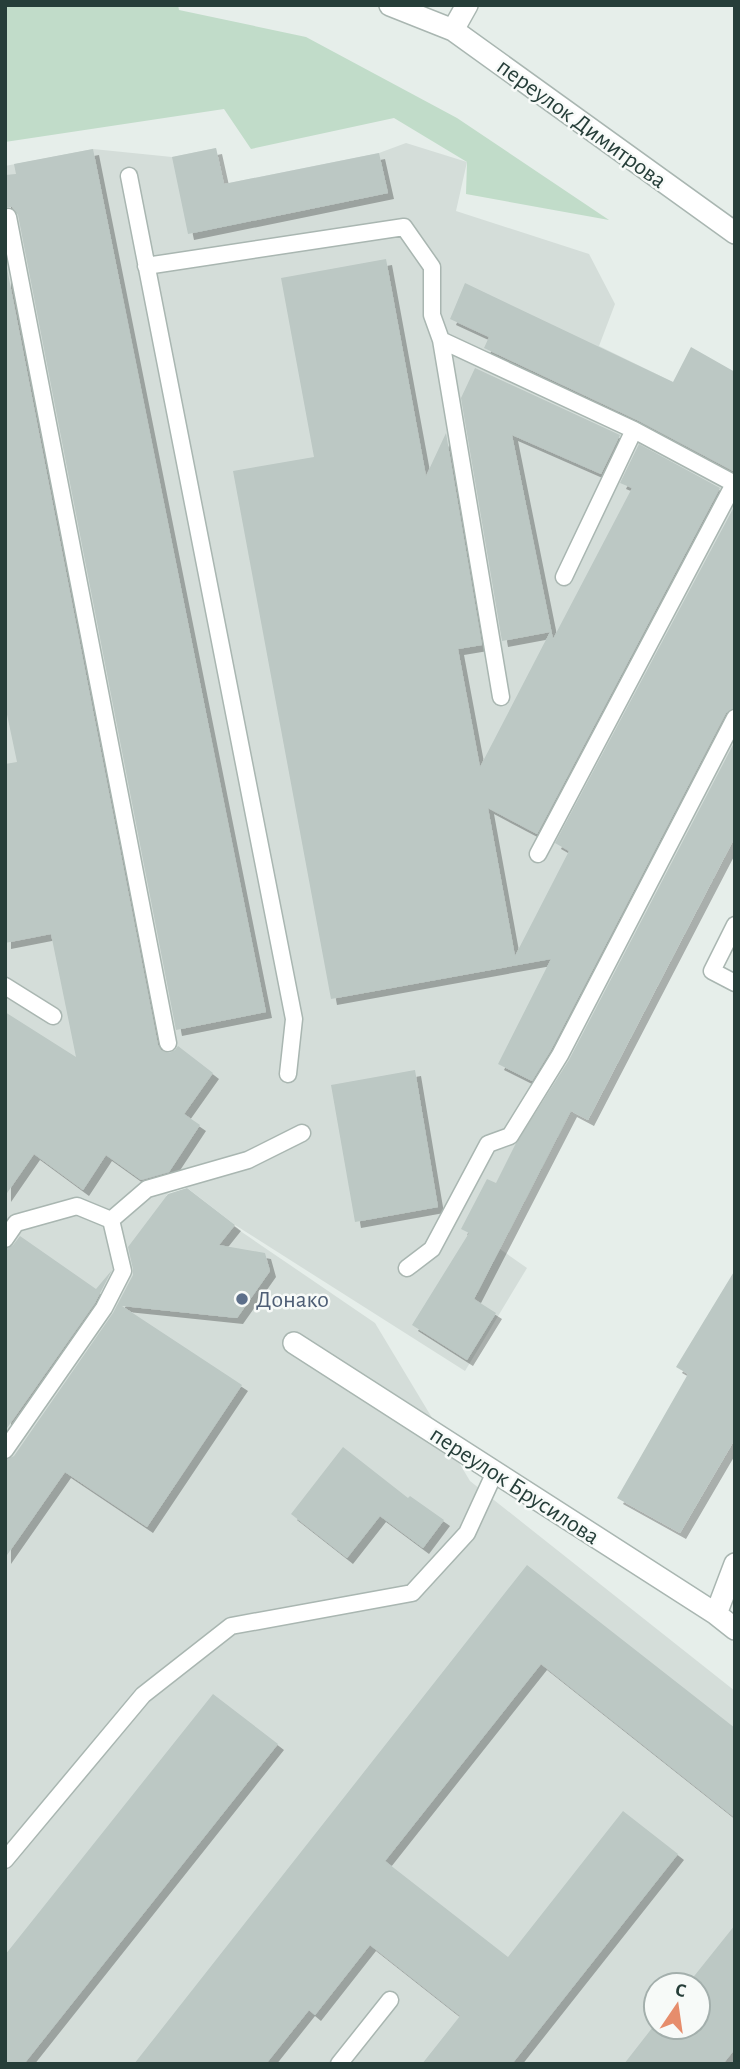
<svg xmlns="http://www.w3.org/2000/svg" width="740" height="2069" font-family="'Alegreya Sans',sans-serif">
  <defs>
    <filter id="shadow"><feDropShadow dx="6" dy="6" stdDeviation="0" flood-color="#0004"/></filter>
  </defs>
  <rect width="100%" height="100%" fill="#e6eeea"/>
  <!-- built -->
  <path fill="#d4ddd9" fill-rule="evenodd" d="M406 143 467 162 456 211 589 254 615 304 599 346 673 382 735 372V837L571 1112 500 1249 527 1268 465 1371 235 1225 186 1187 170 1191 166 1196H189L375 1323 470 1481 735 1691V2064H5V166L93 149 172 157 216 148 224 184 379 153ZM656 1985H698V2027H656Z"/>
  <!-- green -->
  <path fill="#c1dcc9" d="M5 5H178L179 10 306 37 457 118 609 220 466 194 467 162 394 118 251 149 224 109 5 142Z"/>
  <!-- building -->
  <path fill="#bcc8c4" filter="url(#shadow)" d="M216 148 224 184 379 153 388 193 188 234 172 157Z
    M93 149 266 1012 176 1030 18 215 12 207H5V175L16 174 14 164Z
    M5 258 158 1045 161 1050 169 1053 175 1050 178 1046 213 1073 184 1114 200 1125 169 1172 141 1180 106 1155 83 1190 34 1154 5 1196V1012L76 1057 51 934 5 943V764L17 762 5 705Z
    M386 259 426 476 446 433 482 645 458 649 480 767 550 632 502 641 461 398 475 368 620 435 601 474 512 435 553 639 632 488 620 483 639 444 720 488 537 834 488 808 515 956 569 851 555 843 735 505V708L726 713 551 1050 532 1081 498 1064 551 959 331 999 233 471 314 457 281 278Z
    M465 283 673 382 691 347 735 372V472L639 421 484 348 489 337 450 319Z
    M735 741V837L588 1120 571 1111 474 1299 496 1313 467 1360 412 1325 469 1233 461 1229 487 1179 496 1183 515 1145 569 1060Z
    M415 1070 438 1207 355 1222 331 1085Z
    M187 1188 235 1225 219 1245 265 1253 270 1271 237 1318 122 1306 242 1385 147 1527 65 1472 5 1558V1460L14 1456 113 1313 133 1275V1269L128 1247 168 1194Z
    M20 1236 96 1289 112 1270 95 1303 5 1431V1249L13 1245Z
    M735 1270V1439L680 1533 617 1498 688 1374 676 1367Z
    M343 1447 408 1498 410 1496 444 1520 423 1548 380 1516 347 1558 291 1514Z
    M527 1565 735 1728V1818L541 1664 385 1861 508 1957 623 1811 678 1854 512 2064H422L460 2016 370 1945 315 2015 309 2010 266 2064H134Z
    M213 1694 278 1744 24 2064H5V1955Z
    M735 1925V2049L723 2064H624L656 2023V2027H698V1985H687Z"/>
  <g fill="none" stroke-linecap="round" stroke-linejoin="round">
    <!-- lane casing -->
    <g stroke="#a9b6b1" stroke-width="19">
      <path id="lane" d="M129 176 294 1019 288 1074
        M8 217 168 1043
        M146 266 404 227 432 267V315L441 340 634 430 735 484
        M441 340 501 697
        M564 577 634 430
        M538 854 734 484
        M735 925 712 971 735 983
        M5 986 53 1016
        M5 1239 16 1223 77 1206 111 1220 147 1189 248 1160 302 1133
        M407 1268 432 1249 488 1144 510 1136 560 1055 735 718
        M5 1450 104 1308 123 1271 111 1220
        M5 1860 143 1695 231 1626 412 1593 467 1533 495 1472
        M339 2064 390 2000"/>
    </g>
    <!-- street casing -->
    <g stroke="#a9b6b1" stroke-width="24">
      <path id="street" d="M390 5 453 30 735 233
        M453 30 467 5
        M294 1343 716 1614 735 1629
        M716 1614 735 1564"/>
    </g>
    <!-- lane -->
    <use href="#lane" stroke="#fff" stroke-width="16"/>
    <!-- street -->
    <use href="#street" stroke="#fff" stroke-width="21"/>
  </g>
  <!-- markers -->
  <circle fill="#5c6f8a" stroke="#f7faf8" stroke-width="2.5" cx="242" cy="1299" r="7"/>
  <g text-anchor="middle" stroke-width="5" stroke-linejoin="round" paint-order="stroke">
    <!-- street labels -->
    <g font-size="24" fill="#263e39" stroke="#f7faf8">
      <text transform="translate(582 123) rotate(36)" y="8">переулок Димитрова</text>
      <text transform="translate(515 1485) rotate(33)" y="8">переулок Брусилова</text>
    </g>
    <!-- service labels -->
    <g font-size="24" fill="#4e5e75" stroke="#f7faf8" text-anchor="start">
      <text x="256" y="1307">Донако</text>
    </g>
  </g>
  <!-- border -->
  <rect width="740" height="2069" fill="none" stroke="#263e39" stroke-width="14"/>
  <!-- north arrow -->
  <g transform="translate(677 2006) rotate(13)"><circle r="33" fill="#f7faf8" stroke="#a3afac" stroke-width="2"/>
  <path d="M0-5L12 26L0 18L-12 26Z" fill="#e68d6c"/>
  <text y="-10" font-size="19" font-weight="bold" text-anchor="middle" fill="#263e39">С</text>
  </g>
</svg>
